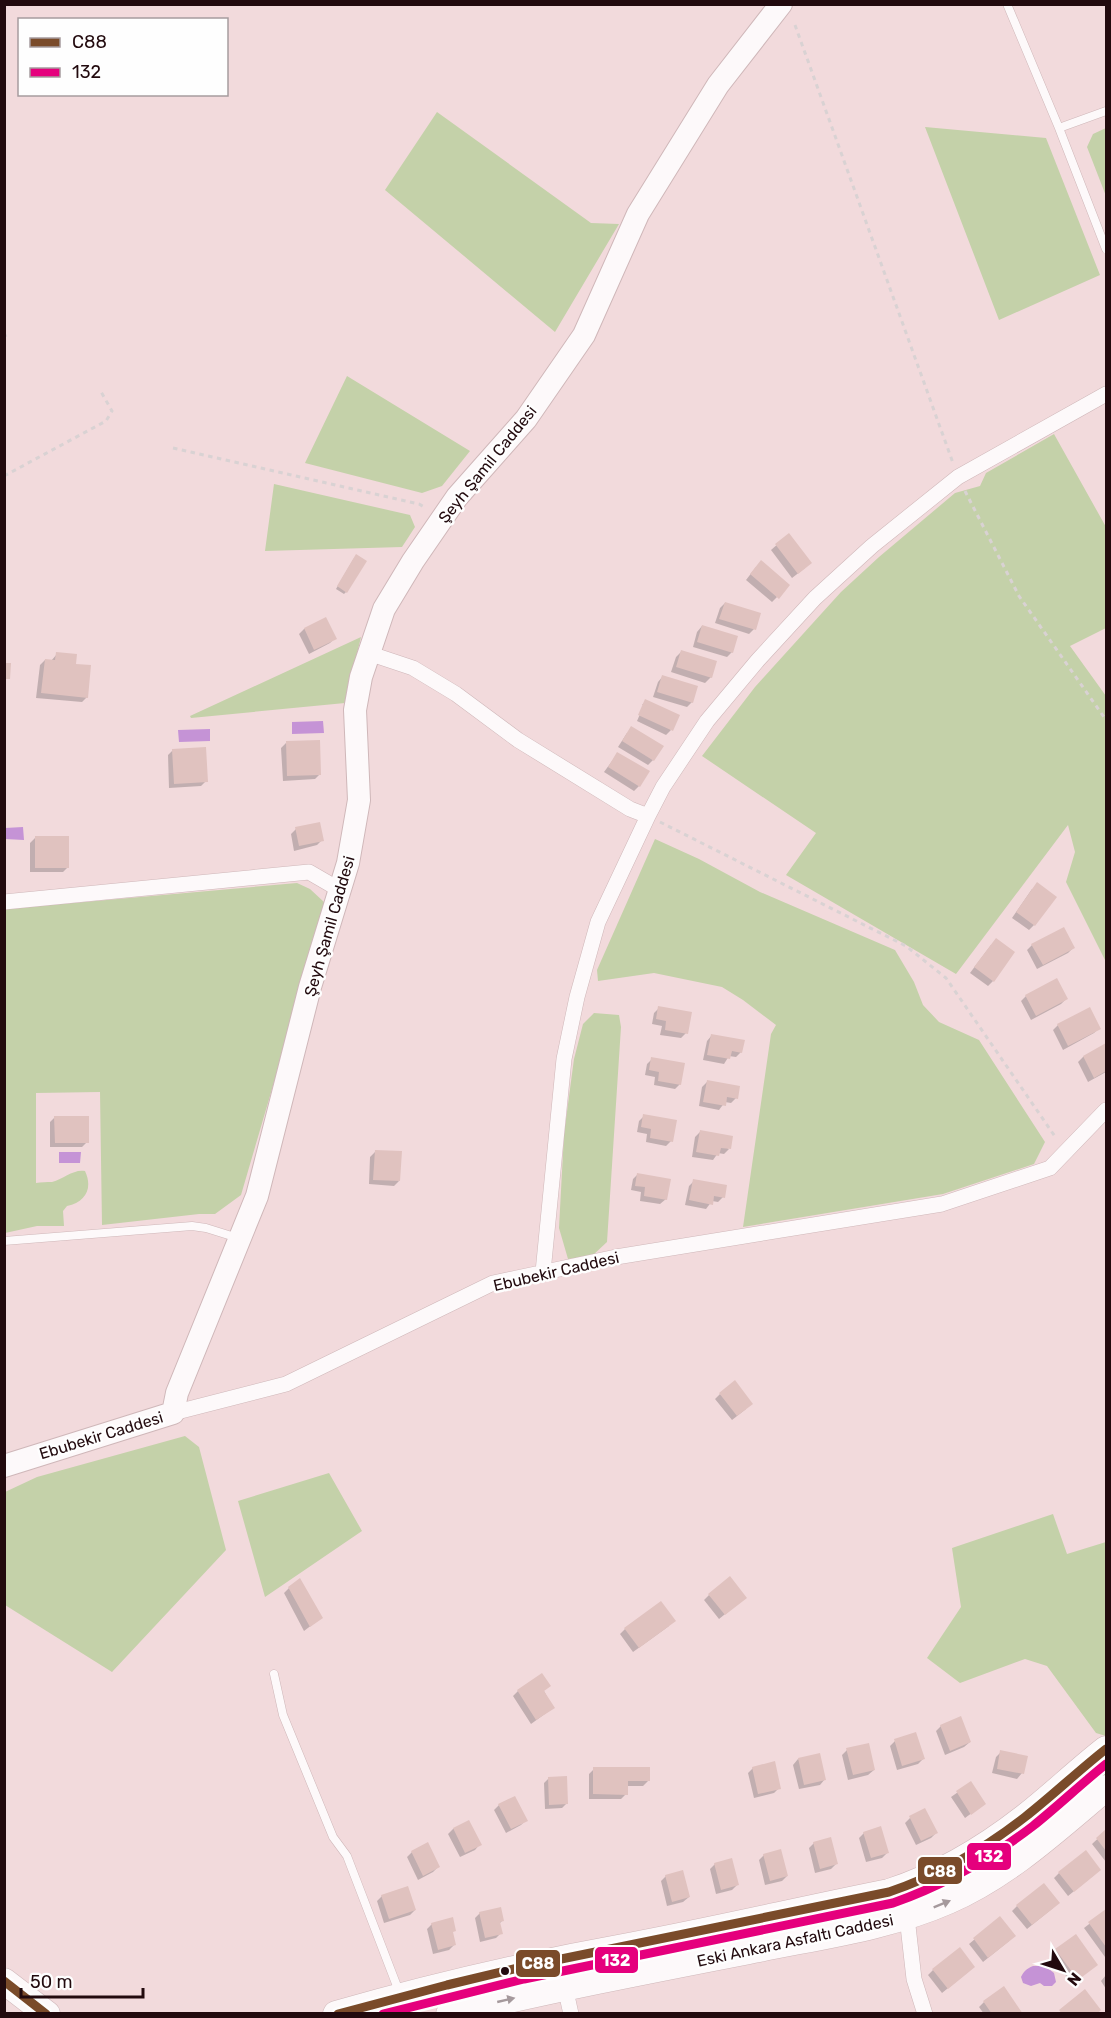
<svg xmlns="http://www.w3.org/2000/svg" width="1111" height="2018" font-family="Rubik,sans-serif">
  <rect width="100%" height="100%" fill="#f2dadc"/>
  <!-- green -->
  <path fill="#c4d1a9" d="M437 112 591 223 619 224 555 332 385 190Z
    M925 127 1046 138 1100 275 999 320Z
    M1106 128V196L1087 147 1093 134Z
    M347 376 470 451 442 486 422 493 305 463Z
    M1054 434 1106 527V628L1070 646 1106 696V962L1066 882 1075 852 1068 825 956 974 786 875 816 833 702 756 755 687 841 592 879 557 955 493 980 486 986 473Z
    M274 484 410 515 415 527 402 547 265 551Z
    M361 637 345 703 191 718 190 716Z
    M655 839 699 859 760 892 895 950 914 982 923 1005 939 1022 979 1040 1045 1142 1034 1164 943 1194 743 1227 771 1034 776 1025 743 1000 722 987 654 973 598 981 597 970Z
    M297 883 310 889 324 902 323 915 241 1195 215 1214H199L102 1225 100 1092 36 1093V1183C41 1182 47 1182 52 1182 64 1179 73 1169 85 1171 93 1188 86 1202 67 1206L63 1211 64 1226H37L5 1233V909Z
    M594 1013 619 1015 621 1027 607 1242 592 1256 568 1259 559 1228 564 1134 574 1059 583 1024Z
    M185 1436 199 1447 226 1550 112 1672 5 1605V1492L37 1477Z
    M329 1473 362 1531 265 1597 238 1501Z
    M1053 1514 1067 1554 1106 1542V1736L1096 1733 1047 1666 1025 1659 960 1683 927 1658 961 1607 952 1548Z
    M1106 1765V1777L1009 1856 966 1882 890 1913 805 1930 803 1921 1019 1836Z
    M778 1927 779 1935 610 1969 406 2013 373 2014 418 2001Z"/>
  <!-- water -->
  <path fill="#c593d6" d="M323 721 324 733 292 734V722Z
    M210 729V741L179 742 178 730Z
    M23 827 24 840 5 839V843V828Z
    M59 1152H81L80 1163H59Z
    M1033 1966H1045L1054 1973 1056 1982 1052 1986H1044L1040 1983 1031 1986 1023 1983 1021 1977C1024 1971 1026 1969 1033 1966Z"/>
  <!-- shadow -->
  <path fill="#0003" d="M788 535 805 568 792 578 771 550Z
    M354 558 346 592 344 594 336 589Z
    M756 567 777 597 772 602 746 580Z
    M725 603 754 629 749 634 715 623 720 608Z
    M325 619 335 638 330 643 309 654 299 634 304 629Z
    M702 626 732 652 727 657 693 647 697 632Z
    M681 652 711 677 705 683 671 672 676 657Z
    M57 654 75 665 87 697 82 702 36 698 40 665 45 660 51 661Z
    M663 676 692 702 687 707 653 697 658 682Z
    M646 701 671 730 666 735 637 721 644 705H642Z
    M627 733 653 760 648 765 618 747Z
    M286 743 320 774 315 779 283 781 281 748Z
    M173 750 206 781 201 786 169 788 168 755Z
    M618 753 639 786 634 791 604 772Z
    M296 829 322 840 317 845 294 851 291 834Z
    M35 838 68 867 63 872H30V843Z
    M1032 889 1034 925 1029 930 1012 918Z
    M991 945 993 981 988 986 970 973Z
    M1032 945 1073 948 1068 953 1037 969 1027 950Z
    M1026 996 1066 999 1061 1004 1031 1020 1021 1001Z
    M659 1008 686 1033 681 1038 660 1035 662 1026 652 1024 654 1013Z
    M1058 1025 1099 1028 1094 1033 1063 1050 1053 1030Z
    M712 1035 741 1052 736 1057 729 1056 724 1064 703 1060 707 1041Z
    M1106 1045V1072L1088 1082 1078 1062 1083 1057Z
    M652 1059 680 1084 675 1089 654 1085 655 1077 645 1075 647 1064Z
    M707 1082 736 1098 731 1103 725 1102 719 1110 699 1106 702 1087Z
    M644 1116 671 1141 666 1146 646 1142 647 1134 637 1132 639 1121Z
    M55 1117 87 1142 82 1147H50V1122Z
    M700 1132 729 1149 724 1154 718 1153 713 1160 692 1157 695 1137Z
    M375 1152 399 1181 394 1186 369 1184 370 1157Z
    M638 1174 666 1199 660 1204 640 1201 641 1192 631 1190 633 1179Z
    M694 1181 723 1197 718 1202 712 1201 706 1209 685 1205 689 1186Z
    M720 1394 746 1409 732 1420 715 1399Z
    M289 1588 321 1618 304 1631 284 1593Z
    M709 1595 740 1602 719 1619 704 1600Z
    M669 1626 633 1652 620 1634 625 1629Z
    M518 1691H544L553 1708 531 1724 513 1696Z
    M941 1726 970 1742 964 1747 945 1755 936 1731Z
    M895 1741 923 1759 918 1764 897 1770 890 1746Z
    M847 1750 874 1770 868 1775 848 1780 842 1755Z
    M1001 1752 1022 1773 1017 1779 992 1773 996 1757Z
    M798 1759 825 1779 820 1785 799 1789 793 1765Z
    M753 1768 779 1788 774 1793 754 1798 748 1773Z
    M594 1769 648 1781 643 1786H626V1794L621 1799H589V1774Z
    M549 1778 567 1803 562 1808 545 1809 544 1783Z
    M971 1783 984 1804 965 1818 951 1797Z
    M499 1805 526 1820 521 1825 506 1833 494 1810Z
    M925 1810 936 1833 931 1838 916 1845 905 1823 910 1818Z
    M469 1822 480 1844 475 1850 460 1857 448 1834 453 1829Z
    M1106 1831V1862L1092 1844Z
    M864 1833 887 1853 882 1858 866 1862 859 1838Z
    M814 1843 836 1864 831 1869 815 1873 809 1848Z
    M412 1852 438 1867 433 1872 418 1880 407 1857Z
    M764 1855 787 1876 782 1881 765 1885 759 1860Z
    M715 1864 737 1885 732 1890 716 1894 710 1869Z
    M1059 1873 1094 1875 1068 1896 1054 1878Z
    M666 1876 689 1897 683 1902 667 1906 661 1881Z
    M382 1896 415 1910 410 1915 384 1923 377 1901Z
    M1017 1906 1053 1908 1027 1929 1012 1911Z
    M1106 1911V1957H1105L1084 1928Z
    M480 1913 503 1920 499 1924 501 1933 496 1938 480 1942 475 1918Z
    M1000 1918 1009 1941 983 1962 969 1944Z
    M432 1924 452 1933 454 1945 449 1950 433 1954 427 1929Z
    M1056 1950 1096 1965 1072 1984 1051 1955Z
    M933 1970 968 1972 942 1993 928 1975Z
    M1106 1975V1989L1101 1981Z
    M984 2002 1022 2014H984L979 2007Z"/>
  <!-- building -->
  <path fill="#e0c2bf" d="M789 533 812 563 798 574 775 544Z
    M356 554 367 561 347 593 337 586Z
    M761 560 790 585 779 599 750 574Z
    M725 602 761 613 756 630 719 619Z
    M326 617 337 639 314 650 304 628Z
    M702 625 738 636 733 653 697 642Z
    M681 650 717 661 712 678 676 667Z
    M56 652 77 654 76 664 91 665 88 698 41 693 45 659 55 660Z
    M4 663H11L10 679H4Z
    M662 675 698 686 693 703 657 692Z
    M645 699 680 715 673 731 638 715Z
    M631 726 664 746 654 761 622 741Z
    M320 740 321 775 287 776 286 741Z
    M206 747 208 782 174 784 172 749Z
    M617 752 650 771 640 787 608 767Z
    M320 822 324 841 299 846 295 827Z
    M35 836H69V868H35Z
    M1037 882 1057 897 1035 926 1016 912Z
    M1064 927 1075 948 1043 965 1031 944Z
    M996 938 1015 952 994 982 974 967Z
    M1057 978 1068 999 1036 1016 1025 995Z
    M658 1006 692 1012 688 1034 665 1030 666 1021 656 1019Z
    M1090 1007 1101 1029 1068 1046 1057 1024Z
    M711 1034 745 1040 742 1053 732 1051 730 1059 707 1055Z
    M1106 1043V1071L1094 1078 1083 1056Z
    M651 1057 685 1063 681 1085 658 1081 659 1072 649 1070Z
    M707 1080 740 1086 738 1099 727 1097 726 1106 703 1102Z
    M643 1114 677 1120 673 1142 650 1138 651 1129 641 1127Z
    M54 1116H89V1143H55Z
    M700 1130 733 1136 731 1149 721 1148 719 1156 696 1152Z
    M375 1150 402 1151 400 1181 373 1180Z
    M637 1173 671 1179 667 1200 644 1196 645 1187 635 1186Z
    M693 1179 727 1185 725 1198 714 1196 713 1205 689 1200Z
    M735 1380 753 1404 737 1416 719 1393Z
    M730 1576 747 1598 725 1615 708 1594Z
    M300 1578 323 1618 310 1627 288 1587Z
    M661 1601 676 1621 639 1648 624 1628Z
    M542 1673 551 1686 544 1691 555 1708 536 1720 517 1690Z
    M961 1716 971 1742 950 1751 940 1725Z
    M916 1732 925 1759 902 1766 894 1739Z
    M869 1743 875 1770 853 1775 846 1748Z
    M1000 1750 1028 1756 1024 1774 997 1769Z
    M820 1753 826 1780 804 1785 798 1758Z
    M775 1761 781 1789 758 1794 752 1767Z
    M593 1767H650V1781H628V1795L593 1794Z
    M567 1776 568 1804 549 1805 548 1777Z
    M971 1781 986 1804 971 1815 956 1791Z
    M515 1796 528 1821 511 1829 498 1804Z
    M925 1808 938 1833 921 1841 909 1816Z
    M469 1820 482 1845 465 1853 453 1828Z
    M881 1826 889 1853 871 1858 863 1832Z
    M1106 1829V1851L1096 1838Z
    M831 1837 838 1864 820 1869 813 1842Z
    M428 1842 440 1867 423 1876 411 1851Z
    M781 1849 788 1876 770 1881 763 1854Z
    M1086 1850 1101 1870 1074 1892 1058 1872Z
    M732 1858 739 1885 721 1890 714 1863Z
    M683 1870 690 1897 672 1902 665 1875Z
    M1044 1883 1060 1903 1032 1925 1016 1905Z
    M408 1886 416 1910 389 1919 381 1895Z
    M501 1907 504 1921 500 1922 503 1934 485 1938 479 1912Z
    M1106 1909V1947L1088 1922Z
    M1000 1916 1016 1936 988 1958 973 1938Z
    M453 1917 456 1931 453 1932 456 1945 438 1950 431 1923Z
    M1076 1934 1098 1965 1078 1980 1055 1949Z
    M960 1947 975 1967 948 1989 932 1969Z
    M1004 1986 1023 2014H992L983 2001Z
    M1085 1989 1101 2010 1097 2014H1062L1059 2010Z"/>
  <g fill="none" stroke-linecap="round" stroke-linejoin="round">
    <!-- lane casing -->
    <g stroke="#cfb7b9" stroke-width="9">
      <path id="lane" d="M1007 4 1059 128 1106 249
        M1059 128 1106 111
        M4 1241 192 1226 206 1228 238 1238
        M274 1674 283 1715 333 1837 347 1856 400 1994"/>
    </g>
    <!-- street casing -->
    <g stroke="#cfb7b9" stroke-width="16">
      <path id="street" d="M368 653 413 668 456 694 518 740 630 809 648 816
        M4 902 309 872 340 890
        M543 1272 564 1059 577 997 598 922 648 816 663 787 707 721 758 660 815 598 872 546 958 477 1106 394
        M173 1413 286 1384 493 1283 616 1257 942 1204 1050 1168 1106 1110
        M907 1917 914 1979 925 2014
        M565 1987 571 2014"/>
    </g>
    <!-- secondary casing -->
    <g stroke="#cfb7b9" stroke-width="24">
      <path id="secondary" d="M4 1466 173 1413 177 1393 257 1196 310 987 348 863 359 800 355 710 361 677 384 609 413 561 457 497 526 419 584 335 638 214 718 85 781 4"/>
    </g>
    <!-- primary casing -->
    <g stroke="#cfb7b9" stroke-width="27">
      <path id="primary" d="M4 1981 47 2014
        M336 2014C434 1986 534 1963 634 1945 719 1929 804 1909 889 1892 939 1876 984 1849 1025 1817 1053 1795 1079 1770 1106 1749
        M449 2014C552 1989 656 1969 759 1949 822 1936 889 1927 948 1901 1008 1875 1057 1829 1106 1788"/>
    </g>
    <!-- path -->
    <path stroke="#d9d2d3" stroke-width="3" stroke-dasharray="4.5 4.5" stroke-linecap="butt" d="M795 25 953 463
      M4 333 6 337
      M173 448 419 504 426 508
      M4 476 106 421 112 411 100 390
      M965 491 1019 596 1106 720
      M660 822 906 946 946 978 1056 1138"/>
    <!-- lane -->
    <use href="#lane" stroke="#fdf9fa" stroke-width="8"/>
    <!-- street -->
    <use href="#street" stroke="#fdf9fa" stroke-width="15"/>
    <!-- secondary -->
    <use href="#secondary" stroke="#fdf9fa" stroke-width="22"/>
    <!-- primary -->
    <use href="#primary" stroke="#fdf9fa" stroke-width="26"/>
    <!-- bus-1 casing -->
    <g stroke="#fefefe" stroke-width="14">
      <path id="bus-1" d="M4 1981 46 2014
        M338 2014 447 1985 522 1967 889 1892C939 1875 984 1849 1025 1817 1053 1795 1078 1771 1106 1749"/>
    </g>
    <!-- bus-2 casing -->
    <g stroke="#fefefe" stroke-width="14">
      <path id="bus-2" d="M383 2014 524 1979 893 1903C944 1885 990 1859 1033 1826 1058 1806 1081 1784 1106 1764"/>
    </g>
    <!-- bus-1 -->
    <use href="#bus-1" stroke="#7a4b2a" stroke-width="9"/>
    <!-- bus-2 -->
    <use href="#bus-2" stroke="#e5007d" stroke-width="9"/>
  </g>
  <!-- one-way arrows -->
  <defs><path id="oneway-solid" d="M-6-.8H1V-3.2L6.5 0L1 3.2V.8H-6Z" transform="scale(1.5)"/></defs>
  <g fill="#a5999c">
    <use href="#oneway-solid" transform="translate(942 1904) rotate(-22)"/>
    <use href="#oneway-solid" transform="translate(506 2000) rotate(-13)"/>
  </g>
  <!-- markers -->
  <circle fill="#220a0e" stroke="#fefefe" stroke-width="2" cx="505" cy="1971" r="5"/>
  <g text-anchor="middle" stroke-width="5" stroke-linejoin="round" paint-order="stroke">
    <!-- street labels -->
    <g font-size="16" fill="#220a0e" stroke="#fefefe">
      <text transform="translate(487 464) rotate(-51)" y="6">Şeyh Şamil Caddesi</text>
      <text transform="translate(329 926) rotate(-74)" y="6">Şeyh Şamil Caddesi</text>
      <text transform="translate(556 1271) rotate(-13)" y="6">Ebubekir Caddesi</text>
      <text transform="translate(101 1435) rotate(-17)" y="6">Ebubekir Caddesi</text>
      <text transform="translate(795 1940) rotate(-12)" y="6">Eski Ankara Asfaltı Caddesi</text>
    </g>
  </g>
  <g stroke="#fefefe" stroke-width="2">
    <rect x="966" y="1842" width="46" height="29" rx="6" fill="#e5007d"/>
    <rect x="917" y="1856" width="46" height="29" rx="6" fill="#7a4b2a"/>
    <rect x="594" y="1946" width="45" height="28" rx="6" fill="#e5007d"/>
    <rect x="515" y="1949" width="46" height="29" rx="6" fill="#7a4b2a"/>
  </g>
  <g font-size="16" text-anchor="middle" font-weight="bold" fill="#fff">
    <text x="989" y="1862">132</text>
    <text x="940" y="1877">C88</text>
    <text x="616" y="1966">132</text>
    <text x="538" y="1969">C88</text>
  </g>
  <!-- border -->
  <rect width="1111" height="2018" fill="none" stroke="#220a0e" stroke-width="12"/>
  <!-- legend -->
  <rect x="18" y="18" width="210" height="78" fill="#fefefe" stroke="#a69c9e" stroke-width="1.5"/>
  <rect x="30" y="38" width="30" height="9" fill="#7a4b2a" stroke="#a69c9e" stroke-width="1.5"/>
  <text x="72" y="48" font-size="18" fill="#220a0e">C88</text>
  <rect x="30" y="68" width="30" height="9" fill="#e5007d" stroke="#a69c9e" stroke-width="1.5"/>
  <text x="72" y="78" font-size="18" fill="#220a0e">132</text>
  <!-- north arrow -->
  <g transform="translate(1063 1970) rotate(129)" stroke="#fefefe" stroke-width="4.5" paint-order="stroke">
  <path d="M0-4.5L10 22L0 15L-10 22Z" fill="#220a0e"/>
  <text y="-9" font-size="16" font-weight="bold" text-anchor="middle" fill="#220a0e">N</text>
  </g>
  <!-- scale -->
  <path d="M21 1988v9h122v-9" fill="none" stroke="#220a0e" stroke-width="3"/>
  <text x="30" y="1988" font-size="18" fill="#220a0e" stroke="#fefefe" stroke-width="4.5" paint-order="stroke">50 m</text>
</svg>
